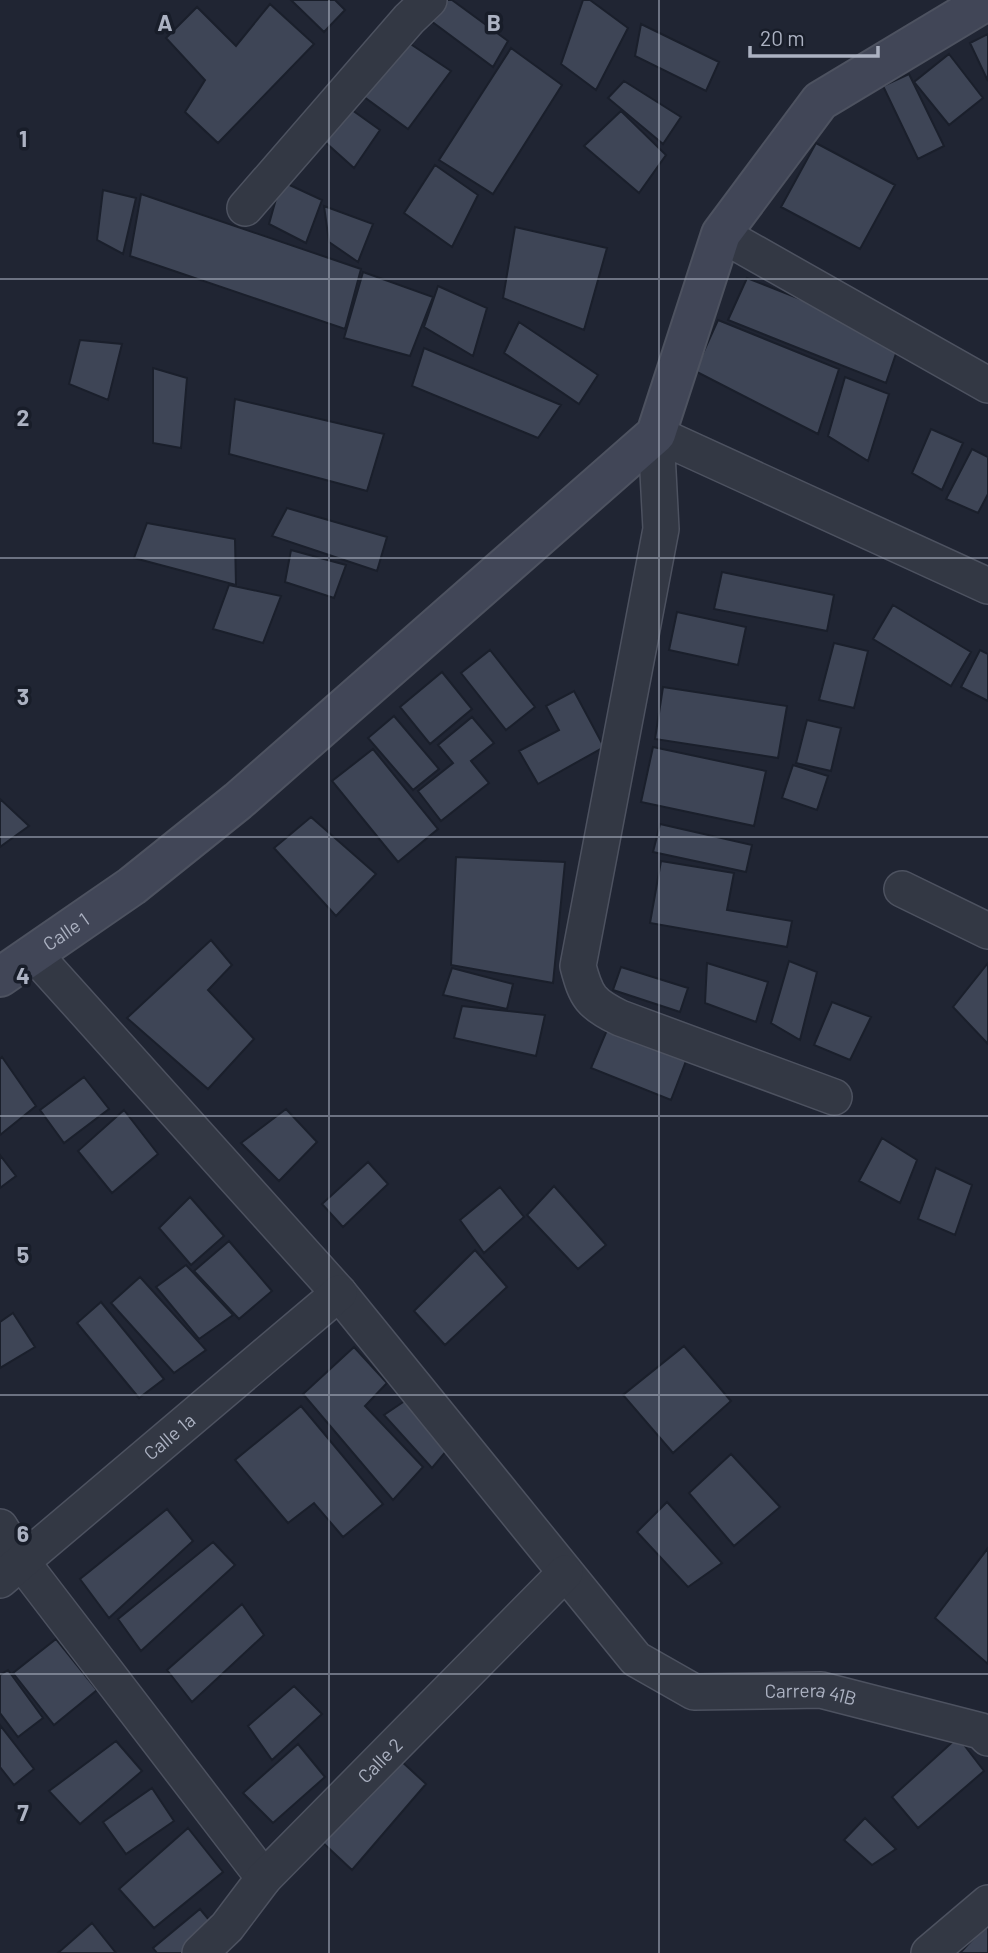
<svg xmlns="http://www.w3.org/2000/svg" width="988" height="1953" font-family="Barlow,sans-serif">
  <rect width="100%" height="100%" fill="#202533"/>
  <!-- building -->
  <path fill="#3e4556" stroke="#1a1f2b" stroke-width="2" d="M291 0H335L345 10 324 32Z
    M434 0H452L508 41 493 67 423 15Z
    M583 0H590L628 28 596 90 561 64Z
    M270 4 314 44 218 143 185 112 205 80 166 38 197 7 236 46Z
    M641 24 719 62 706 91 635 56Z
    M988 34V81L970 43Z
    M400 37 451 71 408 129 356 91Z
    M511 48 562 85 493 194 439 160Z
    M949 54 983 98 949 125 914 82Z
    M909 74 944 146 918 159 883 86Z
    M624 81 681 117 663 144 608 98Z
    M345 105 380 130 354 168 325 142Z
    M621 111 666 155 639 193 584 146Z
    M816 143 895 185 860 249 781 207Z
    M435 165 478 195 452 247 404 213Z
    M281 181 322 200 306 243 269 224Z
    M103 190 136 198 123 254 97 240Z
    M141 194 361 269 345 329 130 256Z
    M324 206 373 224 358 262 329 242Z
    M515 227 607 248 584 330 503 298Z
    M363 272 433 297 410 356 344 338Z
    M747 278 901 339 886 383 728 320Z
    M438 286 487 308 473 356 424 327Z
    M718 320 839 369 818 434 695 371Z
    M519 322 598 375 579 404 504 353Z
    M80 340 122 344 108 400 69 384Z
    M424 348 561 405 538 438 412 386Z
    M153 368 187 378 181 448 153 443Z
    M845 377 889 394 868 461 828 436Z
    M235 399 384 434 367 491 229 454Z
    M931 429 963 443 942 490 912 473Z
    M972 449 988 457V494L978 513 946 499Z
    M287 508 387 537 377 571 272 536Z
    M147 523 235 539 236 585 134 558Z
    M291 550 346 565 334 598 285 582Z
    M722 572 834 595 827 631 714 609Z
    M229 585 281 596 263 643 213 629Z
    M893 605 971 652 951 686 873 639Z
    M677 612 746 627 738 665 669 650Z
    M834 643 868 651 854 708 819 700Z
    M490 650 535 707 506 730 461 673Z
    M980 650 988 654V701L961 687Z
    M442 672 472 709 430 744 400 707Z
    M663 687 787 706 778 758 655 739Z
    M574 691 604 747 538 784 519 751 559 730 546 706Z
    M394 716 439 769 413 790 368 738Z
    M472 717 494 743 471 761 489 783 441 821 418 791 453 763 438 745Z
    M807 720 841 728 831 771 796 763Z
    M653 747 766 771 754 826 641 802Z
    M373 749 438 829 398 862 332 781Z
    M793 765 828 776 817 810 782 798Z
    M0 799 29 826 0 847Z
    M311 817 376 874 336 916 274 848Z
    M660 824 752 845 746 872 653 852Z
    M456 857 565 862 553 983 451 965Z
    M661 861 734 873 727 910 792 921 787 947 650 923Z
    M211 940 232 965 208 990 254 1039 208 1089 127 1018Z
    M789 961 817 972 800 1040 771 1023Z
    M707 963 768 982 756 1022 705 1003Z
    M988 963V1044L953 1007Z
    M621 967 688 988 680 1012 613 990Z
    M452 968 513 984 507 1009 443 995Z
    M832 1002 871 1017 850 1060 814 1045Z
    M462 1006 545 1015 536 1056 454 1038Z
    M607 1030 686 1061 671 1100 591 1068Z
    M2 1057 36 1106 0 1135V1059Z
    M84 1077 109 1109 64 1143 40 1110Z
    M286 1109 317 1142 279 1181 241 1143Z
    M124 1110 158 1154 112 1193 78 1151Z
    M882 1138 917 1160 900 1203 859 1181Z
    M0 1155 16 1176 0 1188Z
    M368 1162 388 1184 343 1227 322 1204Z
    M936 1168 972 1185 955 1235 918 1219Z
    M554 1186 606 1245 578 1269 527 1215Z
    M500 1187 524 1217 484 1253 460 1220Z
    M190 1197 224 1236 191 1265 159 1228Z
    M229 1241 272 1291 239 1319 194 1271Z
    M475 1250 507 1287 445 1345 414 1311Z
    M186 1265 233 1315 199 1339 156 1287Z
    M140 1277 206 1350 174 1373 111 1303Z
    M101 1302 164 1379 139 1398 77 1323Z
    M13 1313 35 1347 0 1368V1322Z
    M684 1346 731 1401 673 1453 623 1395Z
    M354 1347 387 1383 365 1406 423 1467 393 1500 303 1394Z
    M412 1396 453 1443 432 1468 384 1415Z
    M301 1406 383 1504 343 1537 314 1503 288 1523 235 1460Z
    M731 1454 780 1507 734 1546 689 1493Z
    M667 1502 722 1563 688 1587 637 1532Z
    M167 1509 193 1541 109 1618 80 1579Z
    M213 1542 235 1565 141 1651 118 1619Z
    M988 1548V1664L935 1618Z
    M242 1604 264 1635 192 1702 167 1670Z
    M56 1639 97 1690 54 1725 13 1673Z
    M8 1670 43 1718 18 1737 0 1713V1675Z
    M294 1686 322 1714 272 1760 248 1726Z
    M0 1725 34 1769 14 1785 0 1767Z
    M958 1737 984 1771 918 1828 892 1797Z
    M116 1741 142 1771 80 1824 49 1791Z
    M298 1744 325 1777 273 1823 243 1793Z
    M399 1759 426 1784 352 1870 320 1840Z
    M152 1788 174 1821 126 1854 103 1822Z
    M865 1818 896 1849 872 1865 844 1840Z
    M188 1828 223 1872 154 1928 119 1889Z
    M200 1909 219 1932 194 1953H157L153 1948Z
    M92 1923 116 1953H58Z
    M988 1923V1953H960Z"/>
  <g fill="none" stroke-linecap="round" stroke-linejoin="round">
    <!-- street casing -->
    <g stroke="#4d5260" stroke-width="38">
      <g id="street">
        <path d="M245 208 409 19 429 0"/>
        <path d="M721 234 988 385"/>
        <path d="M902 889 988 931"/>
        <path id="s1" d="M34 954 339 1293 636 1659 694 1692 821 1690 981 1731 988 1738"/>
        <path d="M834 1097 620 1018C591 1004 586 997 578 966L661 529 656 434 988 586"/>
        <path d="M0 1527 21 1561 264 1878"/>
        <path id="s2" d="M0 1580 339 1293"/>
        <path id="s3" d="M200 1953 227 1927 264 1878 565 1573"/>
        <path d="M929 1953 988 1903"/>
      </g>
    </g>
    <!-- secondary casing -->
    <g stroke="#4d5260" stroke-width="42">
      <g id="secondary">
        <path id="s4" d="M0 977 132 886 238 801 656 434 721 234 820 101 988 0"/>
      </g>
    </g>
    <!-- street -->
    <use href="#street" stroke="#333844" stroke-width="35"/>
    <!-- secondary -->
    <use href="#secondary" stroke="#414657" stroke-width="38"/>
  </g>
  <!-- grid -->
  <path fill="none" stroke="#acb2c2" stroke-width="2" stroke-opacity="0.55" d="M329 0V1953M659 0V1953M0 279H988M0 558H988M0 837H988M0 1116H988M0 1395H988M0 1674H988"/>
  <g text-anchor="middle" stroke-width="7" stroke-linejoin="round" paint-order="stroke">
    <!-- street labels -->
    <g font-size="19" fill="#acb2c2" stroke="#181d29">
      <text dy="7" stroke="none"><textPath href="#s4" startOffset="80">Calle 1</textPath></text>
      <text dy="7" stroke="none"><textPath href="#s2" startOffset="222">Calle 1a</textPath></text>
      <text dy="7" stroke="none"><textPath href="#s1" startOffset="1111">Carrera 41B</textPath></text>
      <text dy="7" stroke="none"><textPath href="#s3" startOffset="264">Calle 2</textPath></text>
    </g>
  </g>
  <g font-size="23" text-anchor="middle" font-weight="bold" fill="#acb2c2" stroke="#181d29" stroke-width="7" stroke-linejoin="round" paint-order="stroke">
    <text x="165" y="31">A</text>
    <text x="494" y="31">B</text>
    <text x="23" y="147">1</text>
    <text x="23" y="426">2</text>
    <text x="23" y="705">3</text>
    <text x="23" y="984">4</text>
    <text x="23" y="1263">5</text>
    <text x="23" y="1542">6</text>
    <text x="23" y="1821">7</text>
  </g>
  <!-- scale -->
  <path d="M750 46v10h128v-10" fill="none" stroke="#acb2c2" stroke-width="3.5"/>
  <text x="760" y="46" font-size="21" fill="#acb2c2" stroke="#181d29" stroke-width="5" paint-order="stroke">20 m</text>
</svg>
